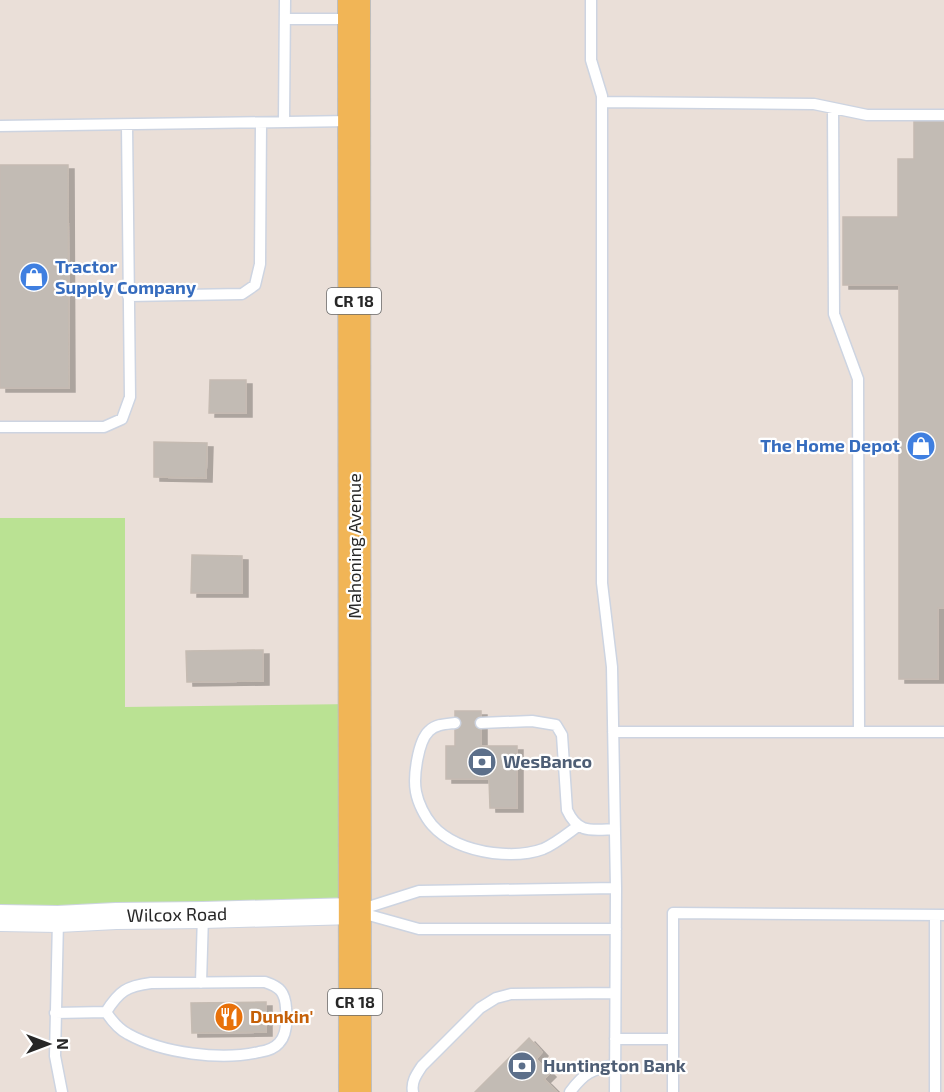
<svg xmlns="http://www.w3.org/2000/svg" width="944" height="1092" font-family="'Exo 2',sans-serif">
  <defs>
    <filter id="shadow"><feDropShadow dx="6" dy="4" stdDeviation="0" flood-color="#0004"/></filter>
  </defs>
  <rect width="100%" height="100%" fill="#eadfd8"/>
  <!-- green -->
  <path fill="#bae293" d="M0 518H125V707L355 704 354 911 0 917Z"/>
  <!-- building -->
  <path fill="#c2bbb4" stroke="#c5bbb2" stroke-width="1.5" filter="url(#shadow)" d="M914 119H944V608H938V679H899V285H843V217H898V159H914Z
    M0 165H68L69 388H0Z
    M210 380H246V413H209Z
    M154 442 207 443 206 478 154 477Z
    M192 555 242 556V593H191Z
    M263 650V681L187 682 186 651Z
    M455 711H481V746H517V808H490L489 779H446V746H455Z
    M266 1002V1032L192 1033 191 1003Z
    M529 1038 542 1052 536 1059 550 1073 544 1079 557 1092H475Z"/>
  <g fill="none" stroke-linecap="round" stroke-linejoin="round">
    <!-- service casing -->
    <g stroke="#cdd4e1" stroke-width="13">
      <path id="service" d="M591 0V60L602 96V583L612 667 616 888 615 1092
        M285 19H351
        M602 102 814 104 867 115H944
        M833 108 834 314 858 379 859 732
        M284 122 285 0
        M0 126 351 121
        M128 296 242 294 255 285 260 264 261 123
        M0 427H104L122 419 130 397 127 125
        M455 723C446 724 436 724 429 731 418 741 413 777 416 792 418 803 425 817 432 825 448 843 471 850 493 853 510 855 527 855 543 849 555 844 567 834 578 826
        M481 723 532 721 556 725 562 735 567 810C578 834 591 830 615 829
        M613 732H944
        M359 910 419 891 616 888
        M358 912 419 929H616
        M935 915V1092
        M58 920 55 1056 62 1092
        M265 982C280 987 285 992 286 1008 287 1019 287 1035 279 1043 274 1049 266 1051 259 1052 221 1061 162 1053 128 1034 118 1029 112 1021 106 1012 119 991 127 986 151 983Z
        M201 983 203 915
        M55 1013 106 1012
        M615 1039H673
        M413 1092C411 1082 416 1075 422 1066L480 1008 496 998 511 994 615 993
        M570 1092C584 1073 592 1069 615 1065
        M673 1092V913L944 915"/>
    </g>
    <!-- tertiary casing -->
    <g stroke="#cdd4e1" stroke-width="28">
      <path id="tertiary" d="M0 918 58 919 116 916 203 915 354 911"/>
    </g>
    <!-- primary casing -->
    <g stroke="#bebebe" stroke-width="34">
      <path id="primary" d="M354 0 355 1092"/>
    </g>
    <!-- service -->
    <use href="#service" stroke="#fff" stroke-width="10"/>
    <!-- tertiary -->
    <use href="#tertiary" stroke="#fff" stroke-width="26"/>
    <!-- primary -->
    <use href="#primary" stroke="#f1b556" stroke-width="32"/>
  </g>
  <!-- icons -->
  <defs>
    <g id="shop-disc" transform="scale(1.5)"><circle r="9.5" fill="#3f7fe0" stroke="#fff"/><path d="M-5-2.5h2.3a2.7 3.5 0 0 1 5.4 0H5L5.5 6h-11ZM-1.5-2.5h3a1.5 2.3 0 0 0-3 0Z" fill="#fff"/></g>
    <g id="bank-disc" transform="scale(1.5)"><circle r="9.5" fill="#5c6f8a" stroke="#fff"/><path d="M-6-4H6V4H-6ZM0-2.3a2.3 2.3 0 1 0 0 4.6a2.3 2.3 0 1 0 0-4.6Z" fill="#fff"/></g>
    <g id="restaurant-disc" transform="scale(1.5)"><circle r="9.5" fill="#e8710a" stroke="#fff"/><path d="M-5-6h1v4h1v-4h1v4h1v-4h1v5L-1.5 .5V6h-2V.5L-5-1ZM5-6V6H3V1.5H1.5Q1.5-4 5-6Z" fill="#fff"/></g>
  </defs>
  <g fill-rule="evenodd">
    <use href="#shop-disc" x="34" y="277"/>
    <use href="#shop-disc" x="921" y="446"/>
    <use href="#bank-disc" x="482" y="762"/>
    <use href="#restaurant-disc" x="229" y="1017"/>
    <use href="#bank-disc" x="522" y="1066"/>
  </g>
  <g text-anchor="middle" stroke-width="4.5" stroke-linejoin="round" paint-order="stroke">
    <!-- shield labels -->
    <g fill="#fff" stroke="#686868" stroke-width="1.5">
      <rect x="327" y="288" width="54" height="26" rx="4.5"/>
      <rect x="328" y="989" width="54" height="26" rx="4.5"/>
    </g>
    <g font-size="16" font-weight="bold" fill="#272727">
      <text x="354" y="307">CR 18</text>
      <text x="355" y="1008">CR 18</text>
    </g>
    <!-- shop labels -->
    <g font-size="18" font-weight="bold" fill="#366cbe" stroke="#fff" text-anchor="start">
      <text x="55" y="273">Tractor<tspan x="55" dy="21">Supply Company</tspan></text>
      <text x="900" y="452" text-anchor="end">The Home Depot</text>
    </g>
    <!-- street labels -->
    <g font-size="18" fill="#272727" stroke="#fff">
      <text transform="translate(355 546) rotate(-90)" y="6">Mahoning Avenue</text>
      <text transform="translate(177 915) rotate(-1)" y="6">Wilcox Road</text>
    </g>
    <!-- service labels -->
    <g font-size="18" font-weight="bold" fill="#4e5e75" stroke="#fff" text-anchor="start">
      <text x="503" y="768">WesBanco</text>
      <text x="543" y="1072">Huntington Bank</text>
    </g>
    <!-- food labels -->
    <g font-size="18" font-weight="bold" fill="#c56008" stroke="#fff" text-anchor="start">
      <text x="250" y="1023">Dunkin'</text>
    </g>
  </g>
  <!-- north arrow -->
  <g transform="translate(48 1044) rotate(90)" stroke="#ffffff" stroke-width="4.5" paint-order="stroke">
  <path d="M0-4.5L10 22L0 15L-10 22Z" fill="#272727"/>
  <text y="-9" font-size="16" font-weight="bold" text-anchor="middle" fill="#272727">N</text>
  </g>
</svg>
